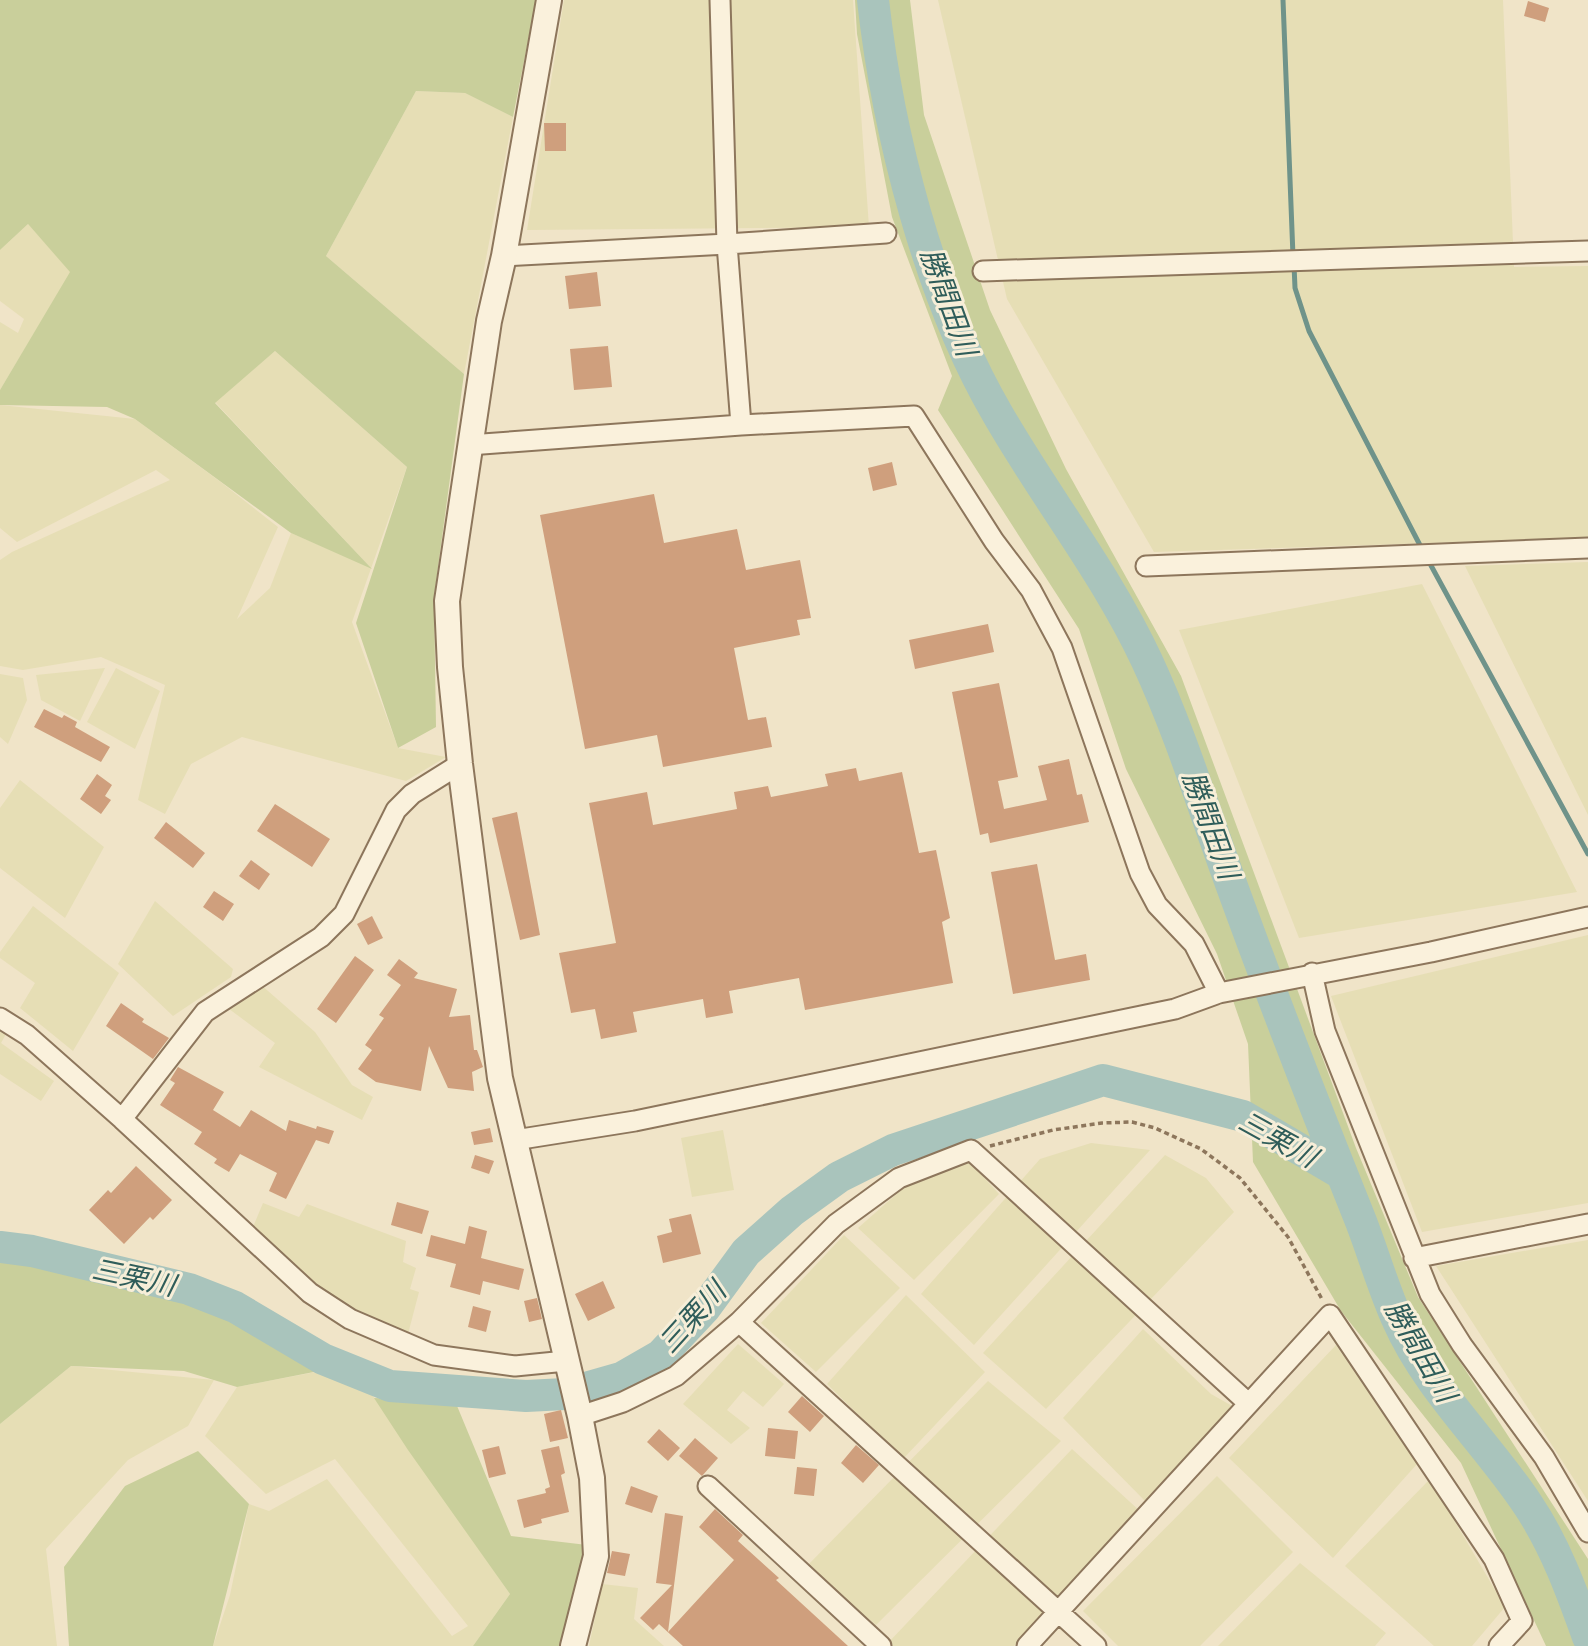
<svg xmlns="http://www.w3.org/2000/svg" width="1588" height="1646" font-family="Spectral,'Noto Sans JP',serif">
  <rect width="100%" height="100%" fill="#f0e4c8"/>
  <!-- farmland -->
  <path fill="#e6deb5" d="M564 0H853L869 227 527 230Z
    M938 0H1503L1514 267 1588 266V538L1154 552 1007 299Z
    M416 91 465 93 513 117 464 374 326 256Z
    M28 224 71 272 0 390V322L18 333 24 319 0 301V250Z
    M275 351 407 467 352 622 398 748 446 757 406 781 242 737 191 764 165 814 138 800 165 685 101 657 23 670 0 666V560L12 552 170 480 156 470 17 542 0 528V405L135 419 222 483 278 527 237 619 270 588 291 533 370 567 215 402Z
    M1588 562V815L1465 566Z
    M1422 584 1577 892 1299 938 1179 630Z
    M105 668 80 721 41 700 36 675Z
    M116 668 160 691 135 749 87 722Z
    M0 674 23 678 27 700 8 744 0 737Z
    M20 780 104 847 65 918 0 868V808Z
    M155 901 233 969 231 977 173 1016 118 964Z
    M33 906 119 973 73 1051 20 1008 35 983 0 958V952Z
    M1588 935V1203L1422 1232 1331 996Z
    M260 984 315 1032 352 1085 373 1097 362 1120 259 1067 275 1043 221 1003Z
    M0 1030 6 1034 1 1043 54 1081 41 1101 0 1074Z
    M723 1130 734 1190 692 1197 681 1138Z
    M1091 1143 1150 1150 974 1345 921 1294 1040 1159Z
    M1165 1155 1206 1178 1234 1212 1046 1409 983 1353Z
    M970 1162 999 1194 914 1280 858 1228 909 1183Z
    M263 1203 299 1217 307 1204 406 1241 403 1262 416 1268 410 1289 419 1292 408 1334 337 1303 253 1227Z
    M844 1235 900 1288 816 1372 761 1323Z
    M1588 1240V1501L1436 1266Z
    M906 1295 985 1372 903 1459 827 1384Z
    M1143 1329 1211 1394 1234 1407 1150 1506 1063 1418Z
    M738 1344 784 1384 763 1407 743 1391 727 1410 750 1428 731 1444 683 1404Z
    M1336 1345 1417 1464 1333 1558 1229 1458Z
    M71 1366 214 1380 188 1426 128 1460 46 1549 57 1646H0V1424Z
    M321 1371 371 1393 510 1594 473 1646H213L230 1595 249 1504 269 1511 327 1479 452 1636 468 1626 335 1459 266 1494 205 1436 237 1387Z
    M988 1381 1061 1441 876 1625 807 1566Z
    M1072 1449 1141 1512 1014 1646H890L887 1644Z
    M1217 1476 1293 1552 1200 1646H1118L1083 1611Z
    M1430 1479 1505 1607 1472 1646H1434L1345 1566Z
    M1300 1563 1386 1633 1375 1646H1218Z
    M602 1584 638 1588 634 1619 664 1646H589Z"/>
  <!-- green -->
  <path fill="#c9cf9b" d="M0 0H536L513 117 465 93 416 91 326 256 464 374 434 597 436 727 398 748 356 623 407 467 275 351 215 403 372 569 291 533 135 419 107 407 0 405V390L70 272 28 224 0 250Z
    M855 0H910L924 115 990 310 1066 469 1181 676 1356 1148 1418 1297 1588 1559V1646H1546L1461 1463 1341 1311 1253 1162 1248 1044 1217 954 1126 769 1079 629 938 410 952 376 892 217 857 34Z
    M0 1248 179 1281 334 1368 237 1387 184 1371 71 1366 0 1424Z
    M374 1398 455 1401 511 1536 587 1545 572 1612 561 1646H473L510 1594 408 1450Z
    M198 1451 249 1504 213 1646H69L64 1567 125 1486Z"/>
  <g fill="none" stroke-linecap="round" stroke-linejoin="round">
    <!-- stream -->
    <path stroke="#6f938a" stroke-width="5" d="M1283 0 1293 256
      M1294 265 1295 288 1309 331 1423 551
      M1428 560 1588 854"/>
    <!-- river -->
    <path stroke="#a9c4bc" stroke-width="32" d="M873 0C888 134 929 296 997 413 1045 497 1106 573 1147 661 1180 732 1203 807 1230 881 1271 994 1315 1107 1360 1219 1373 1252 1383 1288 1398 1321 1428 1389 1487 1443 1528 1505 1555 1545 1572 1592 1588 1637
      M0 1247 32 1251 189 1289 235 1307 323 1359 390 1386 526 1396 565 1394 621 1378 661 1355 705 1308 746 1252 792 1211 839 1177 893 1150 1103 1080 1243 1116 1342 1174"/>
  </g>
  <!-- building -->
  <path fill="#cf9f7d" d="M1528 1 1549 8 1545 22 1524 16Z
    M544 123H566V151H545Z
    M597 272 601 306 569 309 565 276Z
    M608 346 612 387 574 390 570 349Z
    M892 462 897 485 873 491 868 468Z
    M654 494 664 543 737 529 746 570 800 560 811 618 797 620 800 635 734 648 748 720 766 717 772 747 663 767 657 735 585 749 540 515Z
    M988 624 994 652 915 669 909 640Z
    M999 683 1018 777 998 781 1004 809 1047 800 1038 766 1069 759 1077 795 1082 794 1089 822 990 843 988 833 980 835 952 692Z
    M44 709 62 718 64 715 77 722 75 727 110 747 101 762 34 727Z
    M856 768 859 781 902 772 919 853 936 850 950 918 942 922 953 983 805 1010 799 978 729 991 733 1013 706 1018 703 999 633 1012 637 1032 601 1039 595 1009 571 1013 559 953 616 943 589 803 647 792 653 825 737 809 734 792 768 786 771 797 828 786 825 774Z
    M97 774 112 785 105 796 111 800 101 814 80 799Z
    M275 804 330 839 312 867 257 831Z
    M517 812 540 935 520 940 492 818Z
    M166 822 205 853 193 868 154 838Z
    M251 860 270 874 259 890 239 876Z
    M1037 864 1055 960 1086 954 1090 980 1013 994 991 872Z
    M214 891 234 904 223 921 203 907Z
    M372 916 383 938 368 945 357 924Z
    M355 956 374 970 336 1023 317 1009Z
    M399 959 418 973 414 978 457 989 449 1017 470 1015 474 1050H477L483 1067 472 1072 474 1091 448 1088 429 1046 421 1091 376 1082 358 1069 372 1050 365 1045 384 1018 379 1015 401 985 387 975Z
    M121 1003 144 1019 142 1022 169 1038 153 1059 106 1026Z
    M178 1067 224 1092 213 1110 240 1127 251 1110 286 1131 289 1120 316 1129 317 1126 334 1131 329 1144 316 1140 286 1199 269 1191 277 1173 240 1154 229 1172 214 1163 217 1159 194 1144 202 1132 160 1105 175 1083 170 1080Z
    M490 1128 493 1142 474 1145 471 1132Z
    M475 1155 494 1161 489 1174 471 1168Z
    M136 1166 172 1200 153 1220 150 1217 124 1244 89 1210 108 1190 111 1193Z
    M397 1202 429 1211 422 1234 391 1225Z
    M691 1214 701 1254 663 1263 657 1236 672 1232 669 1219Z
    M469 1226 487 1231 481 1258 524 1269 519 1290 483 1281 480 1295 450 1287 456 1264 426 1256 431 1235 465 1244Z
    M603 1281 615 1308 588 1321 575 1294Z
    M537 1298 542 1319 529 1322 524 1301Z
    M473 1306 491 1311 486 1332 468 1327Z
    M802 1396 824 1416 810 1432 788 1412Z
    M561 1410 568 1438 550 1442 544 1414Z
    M768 1428 798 1431 795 1459 765 1456Z
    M659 1429 680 1448 668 1461 647 1442Z
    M695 1438 718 1458 702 1476 679 1456Z
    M856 1445 879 1465 863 1483 841 1463Z
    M499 1446 506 1474 489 1478 482 1450Z
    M559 1446 565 1473 561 1475 569 1512 541 1519 542 1523 524 1528 517 1500 546 1493 545 1489 550 1487 541 1450Z
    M797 1467 817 1469 814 1496 794 1494Z
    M631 1486 658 1496 652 1513 625 1504Z
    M715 1509 743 1535 738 1541 779 1578 776 1580 848 1646H683L659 1624 653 1630 640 1618 672 1585 656 1583 665 1513 683 1516 668 1632 734 1560 699 1527Z
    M612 1551 630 1554 625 1576 607 1573Z"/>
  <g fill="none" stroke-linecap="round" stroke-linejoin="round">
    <!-- minor casing -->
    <g stroke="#8d765c" stroke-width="23">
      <path id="minor" d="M720 0 727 244 741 425
        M504 256 727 244 886 233
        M983 271 1588 251
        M469 445 741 425 914 416 994 541 1031 590 1062 648 1140 873 1157 905 1194 944 1219 993
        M1146 566 1588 548
        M1312 973 1325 1031 1430 1294 1462 1345 1544 1457 1588 1532
        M0 1018 27 1035 122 1119 310 1293 350 1319 434 1355 515 1366 566 1361
        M122 1119 205 1012 321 937 344 914 396 810 412 794 460 764
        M515 1140 635 1121 1175 1009 1219 993 1431 952 1588 917
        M1414 1258 1588 1224
        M739 1322 1096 1646
        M580 1416 623 1402 676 1376 739 1322 836 1224 899 1178 971 1150 1248 1403
        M708 1486 881 1646
        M1027 1646 1330 1315 1494 1559 1522 1621 1499 1646"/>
    </g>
    <!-- tertiary casing -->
    <g stroke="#8d765c" stroke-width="28">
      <path id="tertiary" d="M549 0 504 256 489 321 447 601 450 667 460 764 500 1078 580 1416 592 1478 596 1556 573 1646"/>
    </g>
    <!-- path -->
    <path stroke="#8d765c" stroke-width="3.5" stroke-dasharray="5 3.5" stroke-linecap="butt" d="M990 1146 1053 1130 1102 1123 1132 1122 1155 1128 1201 1149 1240 1178 1288 1237 1323 1301"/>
    <!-- minor -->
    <use href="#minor" stroke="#faf1dc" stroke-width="19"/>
    <!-- tertiary -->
    <use href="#tertiary" stroke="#faf1dc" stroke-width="24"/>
  </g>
  <g text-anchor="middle" stroke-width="6" stroke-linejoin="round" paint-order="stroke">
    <!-- water labels -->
    <g font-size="28" font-style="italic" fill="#2f5d5a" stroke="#f7eed8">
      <text transform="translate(949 302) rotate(70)" y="10">勝間田川</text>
      <text transform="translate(1211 825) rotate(70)" y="10">勝間田川</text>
      <text transform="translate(1278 1139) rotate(29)" y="10">三栗川</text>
      <text transform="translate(134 1277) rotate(12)" y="10">三栗川</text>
      <text transform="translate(692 1317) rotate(-48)" y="10">三栗川</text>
      <text transform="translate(1421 1351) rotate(60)" y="10">勝間田川</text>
    </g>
  </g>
</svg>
